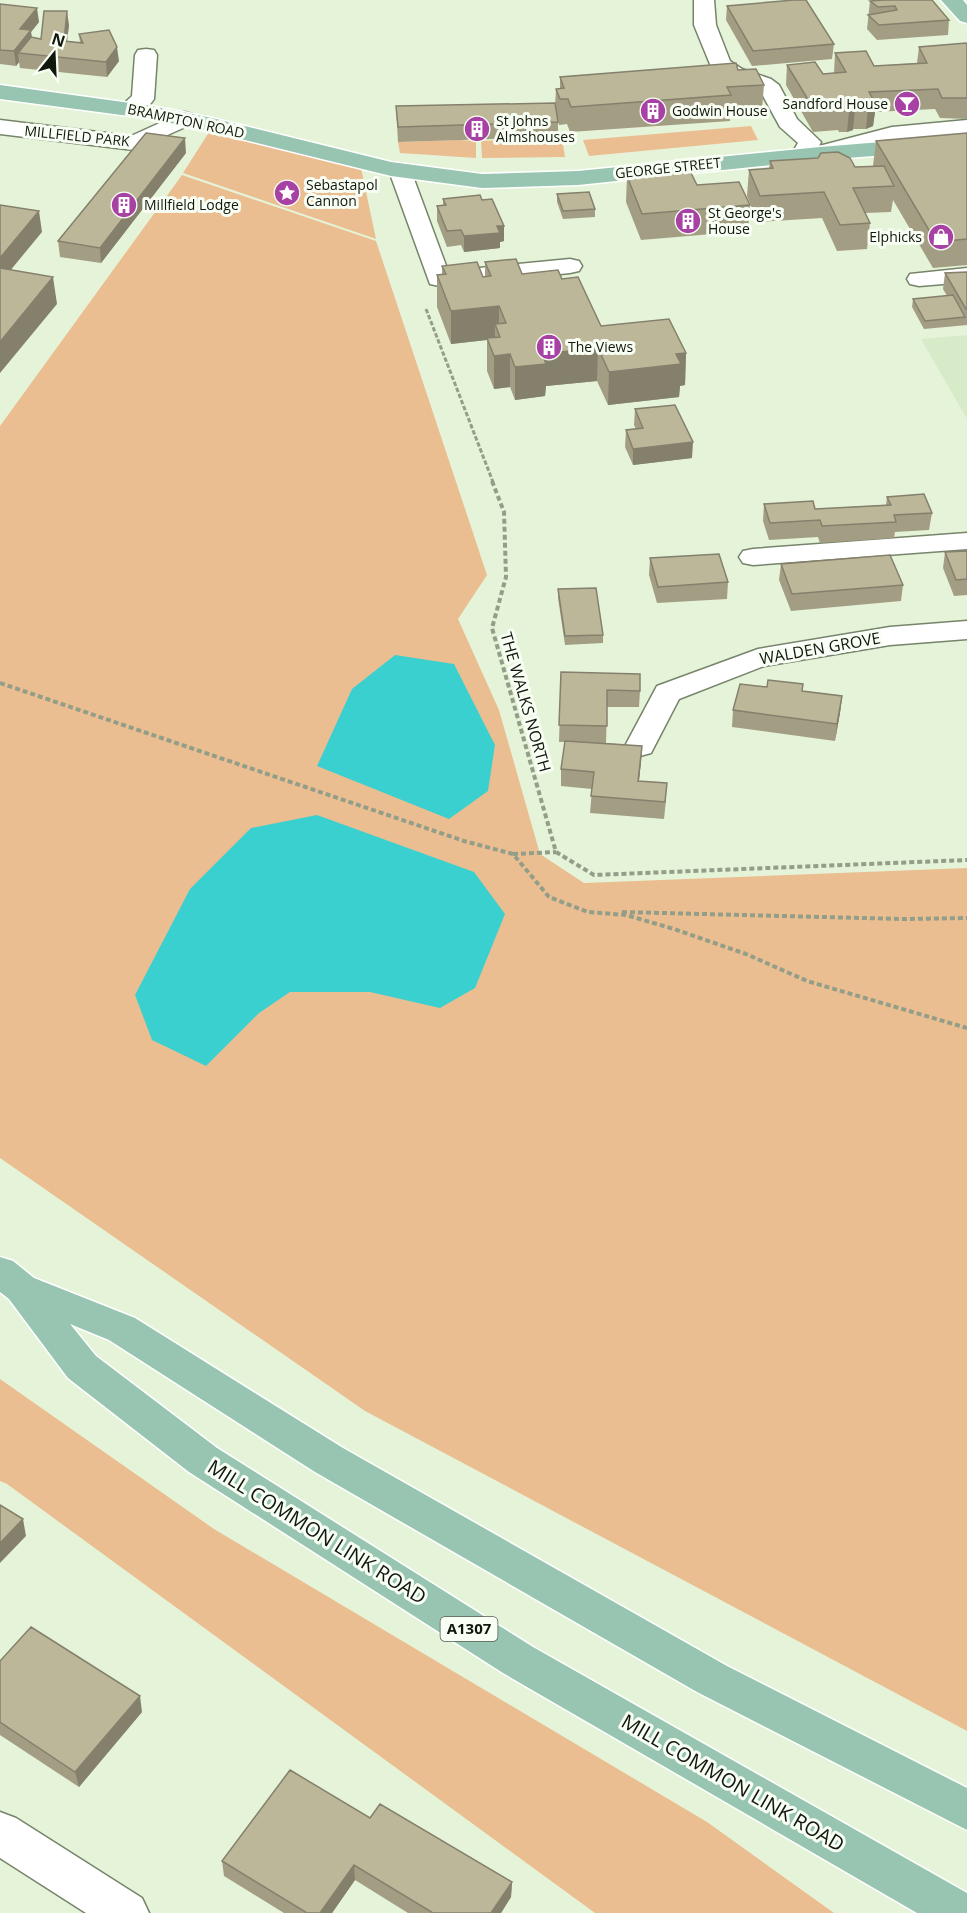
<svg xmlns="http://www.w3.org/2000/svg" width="967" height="1913" font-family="'Open Sans',sans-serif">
  <rect width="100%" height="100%" fill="#e5f4d8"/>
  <!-- built -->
  <path fill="#d8ebc8" d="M967 335V419L921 339Z"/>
  <!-- green -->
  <path fill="#ebbe92" d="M751 126 758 140 589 156 583 140Z
    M211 129 361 168 376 239 183 173Z
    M558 137 562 139 565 157 482 158 481 141Z
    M460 140 476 141V158L400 153 398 142Z
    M182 175 376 241 487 575 458 619 499 710 540 854 584 883 967 868V1731L365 1411 0 1158V426Z
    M0 1379 214 1529 707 1822 834 1913H595L7 1484 0 1481Z"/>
  <!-- water -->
  <path fill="#3ad0cf" d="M395 655 454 664 495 745 488 791 449 819 317 766 352 689Z
    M317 815 474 872 505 914 475 988 440 1008 370 992H290L259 1013 206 1066 152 1040 135 995 190 889 251 828Z"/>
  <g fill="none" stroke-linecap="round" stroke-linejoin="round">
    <!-- minor casing -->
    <g stroke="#76846a" stroke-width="3">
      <path id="minor" d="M694 0H714L716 25 730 61 742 69 771 79 779 85 797 119 821 142 819 146 892 127 967 120V134L893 141 819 160C810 158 804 162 794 160L791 155 798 143 780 127 762 94 755 89 726 79 712 69 694 25Z
        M146 49 154 50 157 55 154 99C147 110 135 116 122 113L119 108 132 96 135 55 138 50Z
        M184 112 192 114 195 119 192 124 134 150 0 134V120L131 136Z
        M400 164 408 166 411 171 448 271 570 259 579 261 582 266 579 271 570 273 439 286 430 284 389 171 392 166Z
        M967 268V282L919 286 910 284 907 279 910 274Z
        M967 533V549L753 565 743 563 739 557 743 551 753 549Z
        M967 621V639L890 645 764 666 679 699 651 753 640 756 629 753 625 746 657 686 758 649 890 627Z
        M0 1812 16 1818 142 1898 149 1913H86L0 1858Z"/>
    </g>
    <!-- major casing -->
    <g stroke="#fff" stroke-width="3">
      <path id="major" d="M941 0H963L967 5V23L960 21Z
        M0 85 152 106 212 118 391 162 482 174 578 171 820 147 967 135V149L820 160 578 185 482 188 391 176 212 132 152 119 0 99Z
        M0 1257 13 1261 34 1278 135 1318 343 1448 727 1666 967 1788V1830L697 1692 315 1472 109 1340 70 1324 96 1356 217 1448 533 1647 967 1893V1913H917L503 1673 189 1472 68 1378 9 1299 0 1292Z"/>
    </g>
    <!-- path-far1 -->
    <path stroke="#939e89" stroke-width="3" stroke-dasharray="4.5 2" stroke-linecap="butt" d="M426 309 493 482"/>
    <!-- path -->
    <path stroke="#939e89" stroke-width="4" stroke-dasharray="5 3" stroke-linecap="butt" d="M492 481 504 512 506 577 492 628 556 852 594 875 967 860
      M0 683 464 841 513 854 549 897 588 912 626 915 674 929 746 954 807 981 967 1028
      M513 854 556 852
      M622 912 903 919 967 918"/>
    <!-- minor -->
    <use href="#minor" fill="#fff" fill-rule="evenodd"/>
    <!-- major -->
    <use href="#major" fill="#98c5b1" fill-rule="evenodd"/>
  </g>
  <!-- wall -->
  <path fill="#a39d84" d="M884 0 949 20 948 35 877 40 867 29 870 1Z
    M0 4 39 22 31 32 32 38 41 39 69 25 67 41 80 43 79 34 119 61 107 77 20 68 19 62 16 66 0 64Z
    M727 6 834 44 832 59 752 66 726 20Z
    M967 45V119L940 118 935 109 875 112 873 126 866 129H853V130L847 132H839L838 130 813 132 786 85 787 65 823 74 834 73 835 53 874 66 917 63 919 47Z
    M738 70 764 85 762 110 730 112V121L570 132 567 124 559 125 558 121V137L398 142 396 106H555L556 89H560V77Z
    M967 133V265L933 268 893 200 891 212 865 213 870 223 867 249 837 251 822 218 758 222 747 196 749 170 769 169 770 161 855 167 873 166 876 141Z
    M186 153 101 263 60 257 58 241Z
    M627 176 697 185 750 205 748 231 641 240 626 202Z
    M557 194 595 209V217L563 219 557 202Z
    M443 199 482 200 504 226V241L500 242V248L464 252 461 245 447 247 437 221V206L443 205Z
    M485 262 522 274 562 279 601 326 686 353 685 385 680 386 679 397 608 405 597 381 546 386 545 396 515 400 510 387 494 389 487 371V340L451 344 437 307V275H442V266L483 277 485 276Z
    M967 272V325L924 329 912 307 913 299 947 296 943 289 945 273Z
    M635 409 692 458 633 465 625 447 626 430 636 429 634 425Z
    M887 497 932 513 929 530 895 532 894 538 820 543 818 537 769 540 763 521 764 504 815 509 886 505Z
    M967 551V595L954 596 943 568 945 552Z
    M650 558 728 582 727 599 657 603 649 575Z
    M781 564 903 585 901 601 791 611 779 580Z
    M558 589 603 635V643L565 645 558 598Z
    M561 672 640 691 639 707H607L606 743 642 746 639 781 666 800 664 819 590 813 592 789 561 786V769L565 742H559Z
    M802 691 842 696 840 713 835 741 732 727 733 710Z
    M0 1661 142 1712 79 1787 0 1735Z
    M370 1818 512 1882 511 1897 501 1913H408L355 1880 332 1913H284L224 1876 222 1861Z"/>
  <!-- shaded-wall -->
  <path fill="#84806c" d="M37 8 39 22 31 32 33 45 18 53 19 62 16 66 14 51 20 29Z
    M67 11 69 25 65 56 64 41Z
    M117 47 119 61 107 77 106 62Z
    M876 105 873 126 866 129 868 108Z
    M855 109 853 130 847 132 849 111Z
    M185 138 186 153 101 263 100 248Z
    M39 211 42 232 0 283V258Z
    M497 226H504V241L500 242V248L464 252V236Z
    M53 277 57 304 0 373V342Z
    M499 306V335L495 324V339L451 344V311Z
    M598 348 597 381 546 386 545 396 515 400V367L542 354Z
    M686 353 685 385 680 386 679 397 608 405 609 372 676 354Z
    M510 354V387L494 389V356Z
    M693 442 692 458 633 465V449Z
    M842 696 840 713 835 741 837 724Z
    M642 746 641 763 637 798 638 781Z
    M23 1519 26 1536 0 1563V1543Z
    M140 1696 142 1712 79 1787 75 1772Z
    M354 1865 355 1880 332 1913H320Z
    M512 1882 511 1897 501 1913H491Z"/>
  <!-- building -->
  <path fill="#bdb79a" stroke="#84806c" stroke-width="1.5" d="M794 0H806L834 44 753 51 727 6Z
    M884 0H932L949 20 879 25 868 15 897 10 895 6 878 7 870 1Z
    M0 4 37 8 20 29 31 30 14 51 0 50Z
    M44 11H67L64 41 83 43 79 34 109 30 117 47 106 62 18 53 31 37 41 39Z
    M966 43 967 45V98H942L938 89 869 92 876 105 868 108H854L855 109 849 111H841L840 109 815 111 787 65 815 62 823 74 846 72 835 53 866 51 874 66 927 63 919 47Z
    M736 63 738 70 756 69 764 85 727 87 731 95 571 107 568 99H560L556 89 564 88 560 77Z
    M555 103 558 122 398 127 396 106Z
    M146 133 185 138 100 248 58 241Z
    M967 133V239L936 242 876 141Z
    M838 152 850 158 855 167 884 166 894 186 853 188 870 223 840 225 824 192 760 196 749 170 773 168 770 161 818 158 821 153Z
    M690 171 697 185 739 182 750 205 642 214 627 176Z
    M589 192 595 209 563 211 557 194Z
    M480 195 482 200 492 199 504 226H497L500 233 464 236 461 230 447 231 437 206 446 205 443 199Z
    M0 205 39 211 0 258Z
    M516 259 522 274 558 270 562 279 578 277 601 326 669 319 686 353 676 354 681 364 609 372 598 348 542 354 546 364 515 367 510 354 494 356 487 338 500 337 495 324 506 323 499 306 451 311 437 275 446 274 442 266 477 262 483 277 491 276 485 262Z
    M0 268 53 277 0 342Z
    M967 272V309H966L945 273Z
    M953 295 965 317 925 321 913 299Z
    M675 405 693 442 633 449 626 430 643 428 635 409Z
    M924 494 932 513 894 515 896 522 822 526 820 520 770 523 764 504 813 501 815 509 891 505 887 497Z
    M967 551V579L956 580 945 552Z
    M719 554 728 582 658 587 650 558Z
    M890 555 903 585 792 594 781 564Z
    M596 588 603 635 565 636 558 589Z
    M561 672 640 674V691L607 690V726L559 725Z
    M768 680 803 684 802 691 842 696 837 724 733 710 740 684 767 687Z
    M565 741 642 746 638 781 667 783 665 802 591 796 594 772 561 769Z
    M0 1505 23 1519 0 1543Z
    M31 1627 140 1696 75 1772 0 1722V1661Z
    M290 1770 370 1818 380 1804 512 1882 491 1913H433L354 1865 320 1913H307L222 1861Z"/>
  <!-- icons -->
  <defs>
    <g id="bar-disc" transform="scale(1.35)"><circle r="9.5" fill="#a841a4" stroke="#f8fef3"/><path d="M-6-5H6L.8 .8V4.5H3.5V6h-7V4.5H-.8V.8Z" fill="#fff"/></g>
    <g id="building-disc" transform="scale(1.35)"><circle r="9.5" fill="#a841a4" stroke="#f8fef3"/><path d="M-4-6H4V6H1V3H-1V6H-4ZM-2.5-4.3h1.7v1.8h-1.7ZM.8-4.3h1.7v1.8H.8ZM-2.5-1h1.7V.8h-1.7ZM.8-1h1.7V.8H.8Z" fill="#fff"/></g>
    <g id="sight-disc" transform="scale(1.35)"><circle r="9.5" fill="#a841a4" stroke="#f8fef3"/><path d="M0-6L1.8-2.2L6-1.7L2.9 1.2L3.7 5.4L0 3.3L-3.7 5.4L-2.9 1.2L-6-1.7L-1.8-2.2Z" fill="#fff"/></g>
    <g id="shop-disc" transform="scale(1.35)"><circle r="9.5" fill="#a841a4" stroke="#f8fef3"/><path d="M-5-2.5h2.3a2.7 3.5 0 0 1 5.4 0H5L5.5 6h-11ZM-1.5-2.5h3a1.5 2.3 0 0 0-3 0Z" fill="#fff"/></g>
  </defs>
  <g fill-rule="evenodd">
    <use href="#bar-disc" x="907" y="104"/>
    <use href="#building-disc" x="653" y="111"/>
    <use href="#building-disc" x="477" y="129"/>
    <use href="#sight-disc" x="287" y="193"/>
    <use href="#building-disc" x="124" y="205"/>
    <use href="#building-disc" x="688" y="221"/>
    <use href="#shop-disc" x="941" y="237"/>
    <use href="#building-disc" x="549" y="347"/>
  </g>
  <g text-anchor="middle" stroke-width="6" stroke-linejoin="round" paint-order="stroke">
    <!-- far-poi labels -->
    <g font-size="14" fill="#12170d" stroke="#f8fef3" text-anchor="start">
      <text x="888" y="109" text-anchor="end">Sandford House</text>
      <text x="672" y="116">Godwin House</text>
      <text x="496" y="126">St Johns<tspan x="496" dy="16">Almshouses</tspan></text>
      <text x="306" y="190">Sebastapol<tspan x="306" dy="16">Cannon</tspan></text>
      <text x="144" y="210">Millfield Lodge</text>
      <text x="708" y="218">St George's<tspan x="708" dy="16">House</tspan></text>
      <text x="922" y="242" text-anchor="end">Elphicks</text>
      <text x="568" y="352">The Views</text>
    </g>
    <!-- far-street labels -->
    <g font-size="14" fill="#12170d" stroke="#f8fef3">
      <text transform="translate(186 121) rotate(12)" y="5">BRAMPTON ROAD</text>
      <text transform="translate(77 136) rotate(6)" y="5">MILLFIELD PARK</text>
      <text transform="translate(668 168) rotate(-6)" y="5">GEORGE STREET</text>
    </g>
    <!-- shield labels -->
    <rect fill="#f8fef3" stroke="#575c52" stroke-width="1.5" x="440.5" y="1617" width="57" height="24" rx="4.5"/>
    <g font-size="15" font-weight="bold" fill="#12170d">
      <text x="469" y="1634">A1307</text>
    </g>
    <!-- street labels -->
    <g font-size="16" fill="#12170d" stroke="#f8fef3">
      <text transform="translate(820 648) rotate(-10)" y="6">WALDEN GROVE</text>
      <text transform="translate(526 702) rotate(74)" y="6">THE WALKS NORTH</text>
    </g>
    <!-- near-street labels -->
    <g font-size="20" fill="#12170d" stroke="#f8fef3">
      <text transform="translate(317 1532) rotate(32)" y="7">MILL COMMON LINK ROAD</text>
      <text transform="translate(733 1783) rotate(30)" y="7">MILL COMMON LINK ROAD</text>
    </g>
  </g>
  <!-- north arrow -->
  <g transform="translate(54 54) rotate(18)" stroke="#f8fef3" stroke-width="4.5" paint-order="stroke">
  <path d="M0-4.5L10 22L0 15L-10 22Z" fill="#12170d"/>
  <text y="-9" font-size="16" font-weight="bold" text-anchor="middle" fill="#12170d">N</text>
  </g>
</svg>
